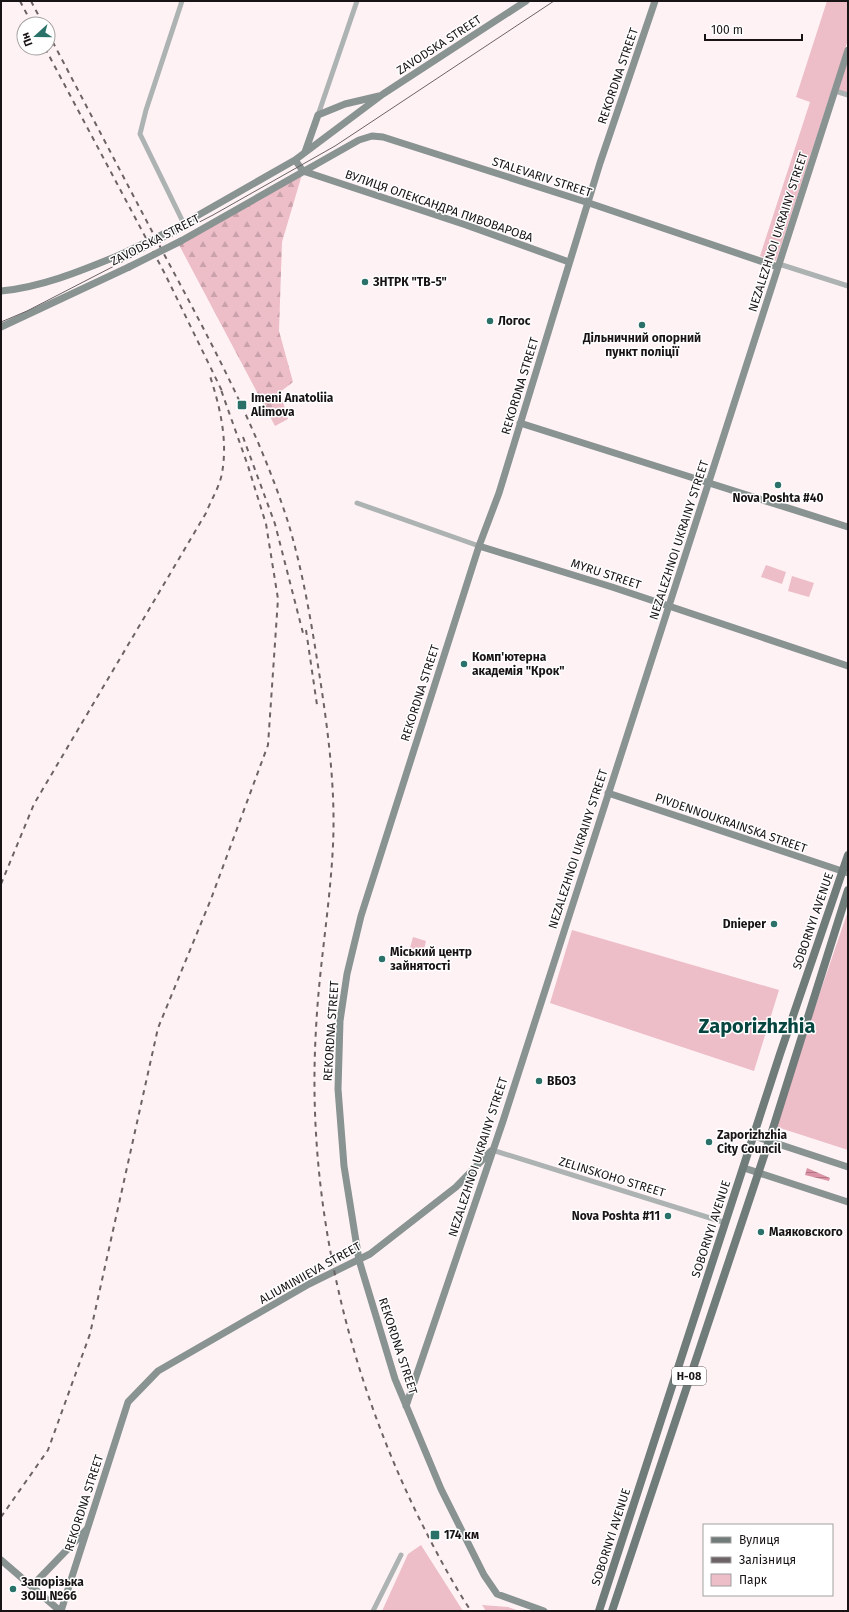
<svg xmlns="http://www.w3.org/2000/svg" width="849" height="1612" font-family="'Fira Sans',sans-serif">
  <defs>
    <pattern id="forest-firs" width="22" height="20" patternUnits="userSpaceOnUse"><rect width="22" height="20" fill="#edbdc8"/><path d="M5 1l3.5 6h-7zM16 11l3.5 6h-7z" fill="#caa2ab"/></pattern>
    <pattern id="water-rules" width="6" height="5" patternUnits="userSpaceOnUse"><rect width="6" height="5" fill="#db92a4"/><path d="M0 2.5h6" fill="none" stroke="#b17684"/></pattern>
  </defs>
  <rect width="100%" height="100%" fill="#fff2f5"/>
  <!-- forest -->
  <path fill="url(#forest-firs)" d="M303 171 282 242 279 331 293 382 280 392 288 419 275 426 178 243Z"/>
  <!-- park -->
  <path fill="#edbdc8" d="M827 1H848V40L776 261 760 256 810 102 796 97Z
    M848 50V95L835 91Z
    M766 565 786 572 782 584 761 577Z
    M792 576 814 583 809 597 788 591Z
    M848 911V1150L777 1127 803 1042Z
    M572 930 779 990 754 1071 550 1003Z
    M413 937 426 941 423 953 410 948Z
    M421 1545 463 1611H382L408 1554Z
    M482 1605 508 1607 519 1611H486Z"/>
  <!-- water -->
  <path fill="url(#water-rules)" d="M807 1168 830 1178 829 1181 805 1175Z"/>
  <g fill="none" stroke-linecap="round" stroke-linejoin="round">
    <!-- street -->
    <path stroke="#adb3b2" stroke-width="5" d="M182 1 146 110 140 134 184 224
      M835 91 848 95
      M318 115 357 1
      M779 264 848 286
      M357 503 479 546
      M492 1150 726 1223
      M373 1611 401 1555"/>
    <!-- secondary -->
    <path stroke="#899391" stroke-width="7" d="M305 152 318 115 345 104 379 96
      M303 171 295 160 383 94 526 1
      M303 171 466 225 569 262
      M174 229 295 160
      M181 241 359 140 372 136 383 137 589 203 778 267
      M1 291C43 287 83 270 122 254
      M1 327 129 267
      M520 423 848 527
      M479 546 612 587 848 666
      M608 793 848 873
      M754 1136 848 1167
      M744 1168 848 1202
      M406 1406 503 1121 848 50
      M1 1560 60 1611
      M32 1586 87 1529
      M61 1611 128 1402 158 1371 309 1284 370 1254 456 1187 491 1151
      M544 1611 497 1594 484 1575 441 1489 395 1379 359 1260 344 1166 338 1089 340 1021 347 974 361 916 479 546 499 493 600 163 655 1"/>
    <!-- primary -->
    <path stroke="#707c7a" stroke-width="8" d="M599 1611 780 1054 848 855
      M612 1611 769 1141 848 890"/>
    <!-- tram -->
    <path stroke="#6b6365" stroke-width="1" d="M1 322 27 311 213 215 335 146 554 1"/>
    <!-- rail -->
    <path stroke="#6b6365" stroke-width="2" stroke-dasharray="5 5" stroke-linecap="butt" d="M20 1 32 24
      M31 1 43 24
      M48 33C87 107 126 182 165 256 211 342 258 429 288 522 301 565 309 609 316 653 326 716 336 782 333 845 330 907 319 967 316 1029 306 1196 345 1366 418 1516 434 1548 451 1581 471 1611
      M45 48 165 274 222 391
      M243 437 275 524 304 637
      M306 630 317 705
      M1 884 34 804 206 513C211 500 220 486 222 473 228 440 220 407 210 376
      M1 1517 48 1450 90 1334 158 1028 211 899 268 745 278 599 266 524 248 466 220 387"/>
    <!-- secondary-bridge -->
    <path stroke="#899391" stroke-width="7" d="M122 254 174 229
      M129 267 181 241"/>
  </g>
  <!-- markers -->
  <g fill="#2a7269" stroke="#fff" stroke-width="1.5">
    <circle cx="365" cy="282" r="4"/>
    <circle cx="490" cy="321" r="4"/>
    <circle cx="642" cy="325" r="4"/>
    <rect x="237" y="400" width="10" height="10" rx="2"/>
    <circle cx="778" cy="485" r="4"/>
    <circle cx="464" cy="664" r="4"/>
    <circle cx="774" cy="924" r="4"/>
    <circle cx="382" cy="959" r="4"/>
    <circle cx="539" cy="1081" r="4"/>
    <circle cx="709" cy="1142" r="4"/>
    <circle cx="668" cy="1216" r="4"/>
    <circle cx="761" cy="1232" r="4"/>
    <rect x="430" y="1530" width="10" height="10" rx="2"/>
    <circle cx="13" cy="1589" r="4"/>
  </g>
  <g text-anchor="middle" stroke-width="3" stroke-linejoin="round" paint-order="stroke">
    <!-- shield labels -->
    <rect fill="#fff" stroke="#5d5a5a" stroke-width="1" x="672" y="1367" width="34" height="18" rx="3"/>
    <g font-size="11" font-weight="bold" fill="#181314">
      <text x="689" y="1380">Н-08</text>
    </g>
    <!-- street labels -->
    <g font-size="12" fill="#181314" stroke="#fff">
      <text transform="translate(439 45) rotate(-33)" y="4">ZAVODSKA STREET</text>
      <text transform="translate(618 76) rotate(-71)" y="4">REKORDNA STREET</text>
      <text transform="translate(542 177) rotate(18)" y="4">STALEVARIV STREET</text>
      <text transform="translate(439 206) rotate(19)" y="4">ВУЛИЦЯ ОЛЕКСАНДРА ПИВОВАРОВА</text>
      <text transform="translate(778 232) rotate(-72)" y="4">NEZALEZHNOI UKRAINY STREET</text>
      <text transform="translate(155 240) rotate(-27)" y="4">ZAVODSKA STREET</text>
      <text transform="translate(520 386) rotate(-73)" y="4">REKORDNA STREET</text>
      <text transform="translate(679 540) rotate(-72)" y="4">NEZALEZHNOI UKRAINY STREET</text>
      <text transform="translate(606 574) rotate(18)" y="4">MYRU STREET</text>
      <text transform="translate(420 693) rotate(-72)" y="4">REKORDNA STREET</text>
      <text transform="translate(731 823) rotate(19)" y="4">PIVDENNOUKRAINSKA STREET</text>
      <text transform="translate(578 849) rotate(-72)" y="4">NEZALEZHNOI UKRAINY STREET</text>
      <text transform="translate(813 921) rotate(-71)" y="4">SOBORNYI AVENUE</text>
      <text transform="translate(331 1031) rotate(-86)" y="4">REKORDNA STREET</text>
      <text transform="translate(478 1157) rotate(-72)" y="4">NEZALEZHNOI UKRAINY STREET</text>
      <text transform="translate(612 1177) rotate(17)" y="4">ZELINSKOHO STREET</text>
      <text transform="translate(711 1229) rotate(-72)" y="4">SOBORNYI AVENUE</text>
      <text transform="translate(310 1273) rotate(-29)" y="4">ALIUMINIIEVA STREET</text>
      <text transform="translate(398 1346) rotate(72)" y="4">REKORDNA STREET</text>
      <text transform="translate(84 1503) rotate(-72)" y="4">REKORDNA STREET</text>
      <text transform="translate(611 1537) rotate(-72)" y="4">SOBORNYI AVENUE</text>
    </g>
    <!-- poi labels -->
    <g font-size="12" font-weight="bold" fill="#181314" stroke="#fff" text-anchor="start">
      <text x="373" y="286">ЗНТРК "ТВ-5"</text>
      <text x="498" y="325">Логос</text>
      <text x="642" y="342" text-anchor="middle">Дільничний опорний<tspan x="642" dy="14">пункт поліції</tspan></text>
      <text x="251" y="402">Imeni Anatoliia<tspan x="251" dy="14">Alimova</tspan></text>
      <text x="778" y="502" text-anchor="middle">Nova Poshta #40</text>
      <text x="472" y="661">Комп'ютерна<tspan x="472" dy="14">академія "Крок"</tspan></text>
      <text x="766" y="928" text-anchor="end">Dnieper</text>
      <text x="390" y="956">Міський центр<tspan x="390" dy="14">зайнятості</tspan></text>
      <text x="547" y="1085">ВБОЗ</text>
      <text x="717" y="1139">Zaporizhzhia<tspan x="717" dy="14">City Council</tspan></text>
      <text x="660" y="1220" text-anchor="end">Nova Poshta #11</text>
      <text x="769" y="1236">Маяковского</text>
      <text x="444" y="1539">174 км</text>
      <text x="21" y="1586">Запорізька<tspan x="21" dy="14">ЗОШ №66</tspan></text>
    </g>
    <!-- town labels -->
    <g font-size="20" font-weight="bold" fill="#074640" stroke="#fff">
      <text x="757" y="1033">Zaporizhzhia</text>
    </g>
  </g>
  <!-- border -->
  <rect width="849" height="1612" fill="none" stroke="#181314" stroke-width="4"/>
  <!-- legend -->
  <rect x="703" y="1524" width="130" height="72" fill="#ffffff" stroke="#a3a1a1"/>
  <rect x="711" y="1537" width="20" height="6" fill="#707c7a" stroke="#a3a1a1"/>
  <text x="739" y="1544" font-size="12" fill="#181314">Вулиця</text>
  <rect x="711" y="1557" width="20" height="6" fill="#6b6365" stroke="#a3a1a1"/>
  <text x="739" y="1564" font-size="12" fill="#181314">Залізниця</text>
  <rect x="711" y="1574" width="20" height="12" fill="#edbdc8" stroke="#a3a1a1"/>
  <text x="739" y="1584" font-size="12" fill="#181314">Парк</text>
  <!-- north arrow -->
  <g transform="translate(36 36) rotate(249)"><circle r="19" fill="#ffffff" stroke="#a3a1a1"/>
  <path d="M0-3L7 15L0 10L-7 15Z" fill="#2a7269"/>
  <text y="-6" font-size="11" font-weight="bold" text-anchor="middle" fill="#181314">Пн</text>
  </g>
  <!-- scale -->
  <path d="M705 34v6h97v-6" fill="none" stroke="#181314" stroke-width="2"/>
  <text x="711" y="34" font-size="12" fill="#181314" stroke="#ffffff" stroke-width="3" paint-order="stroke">100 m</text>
</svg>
